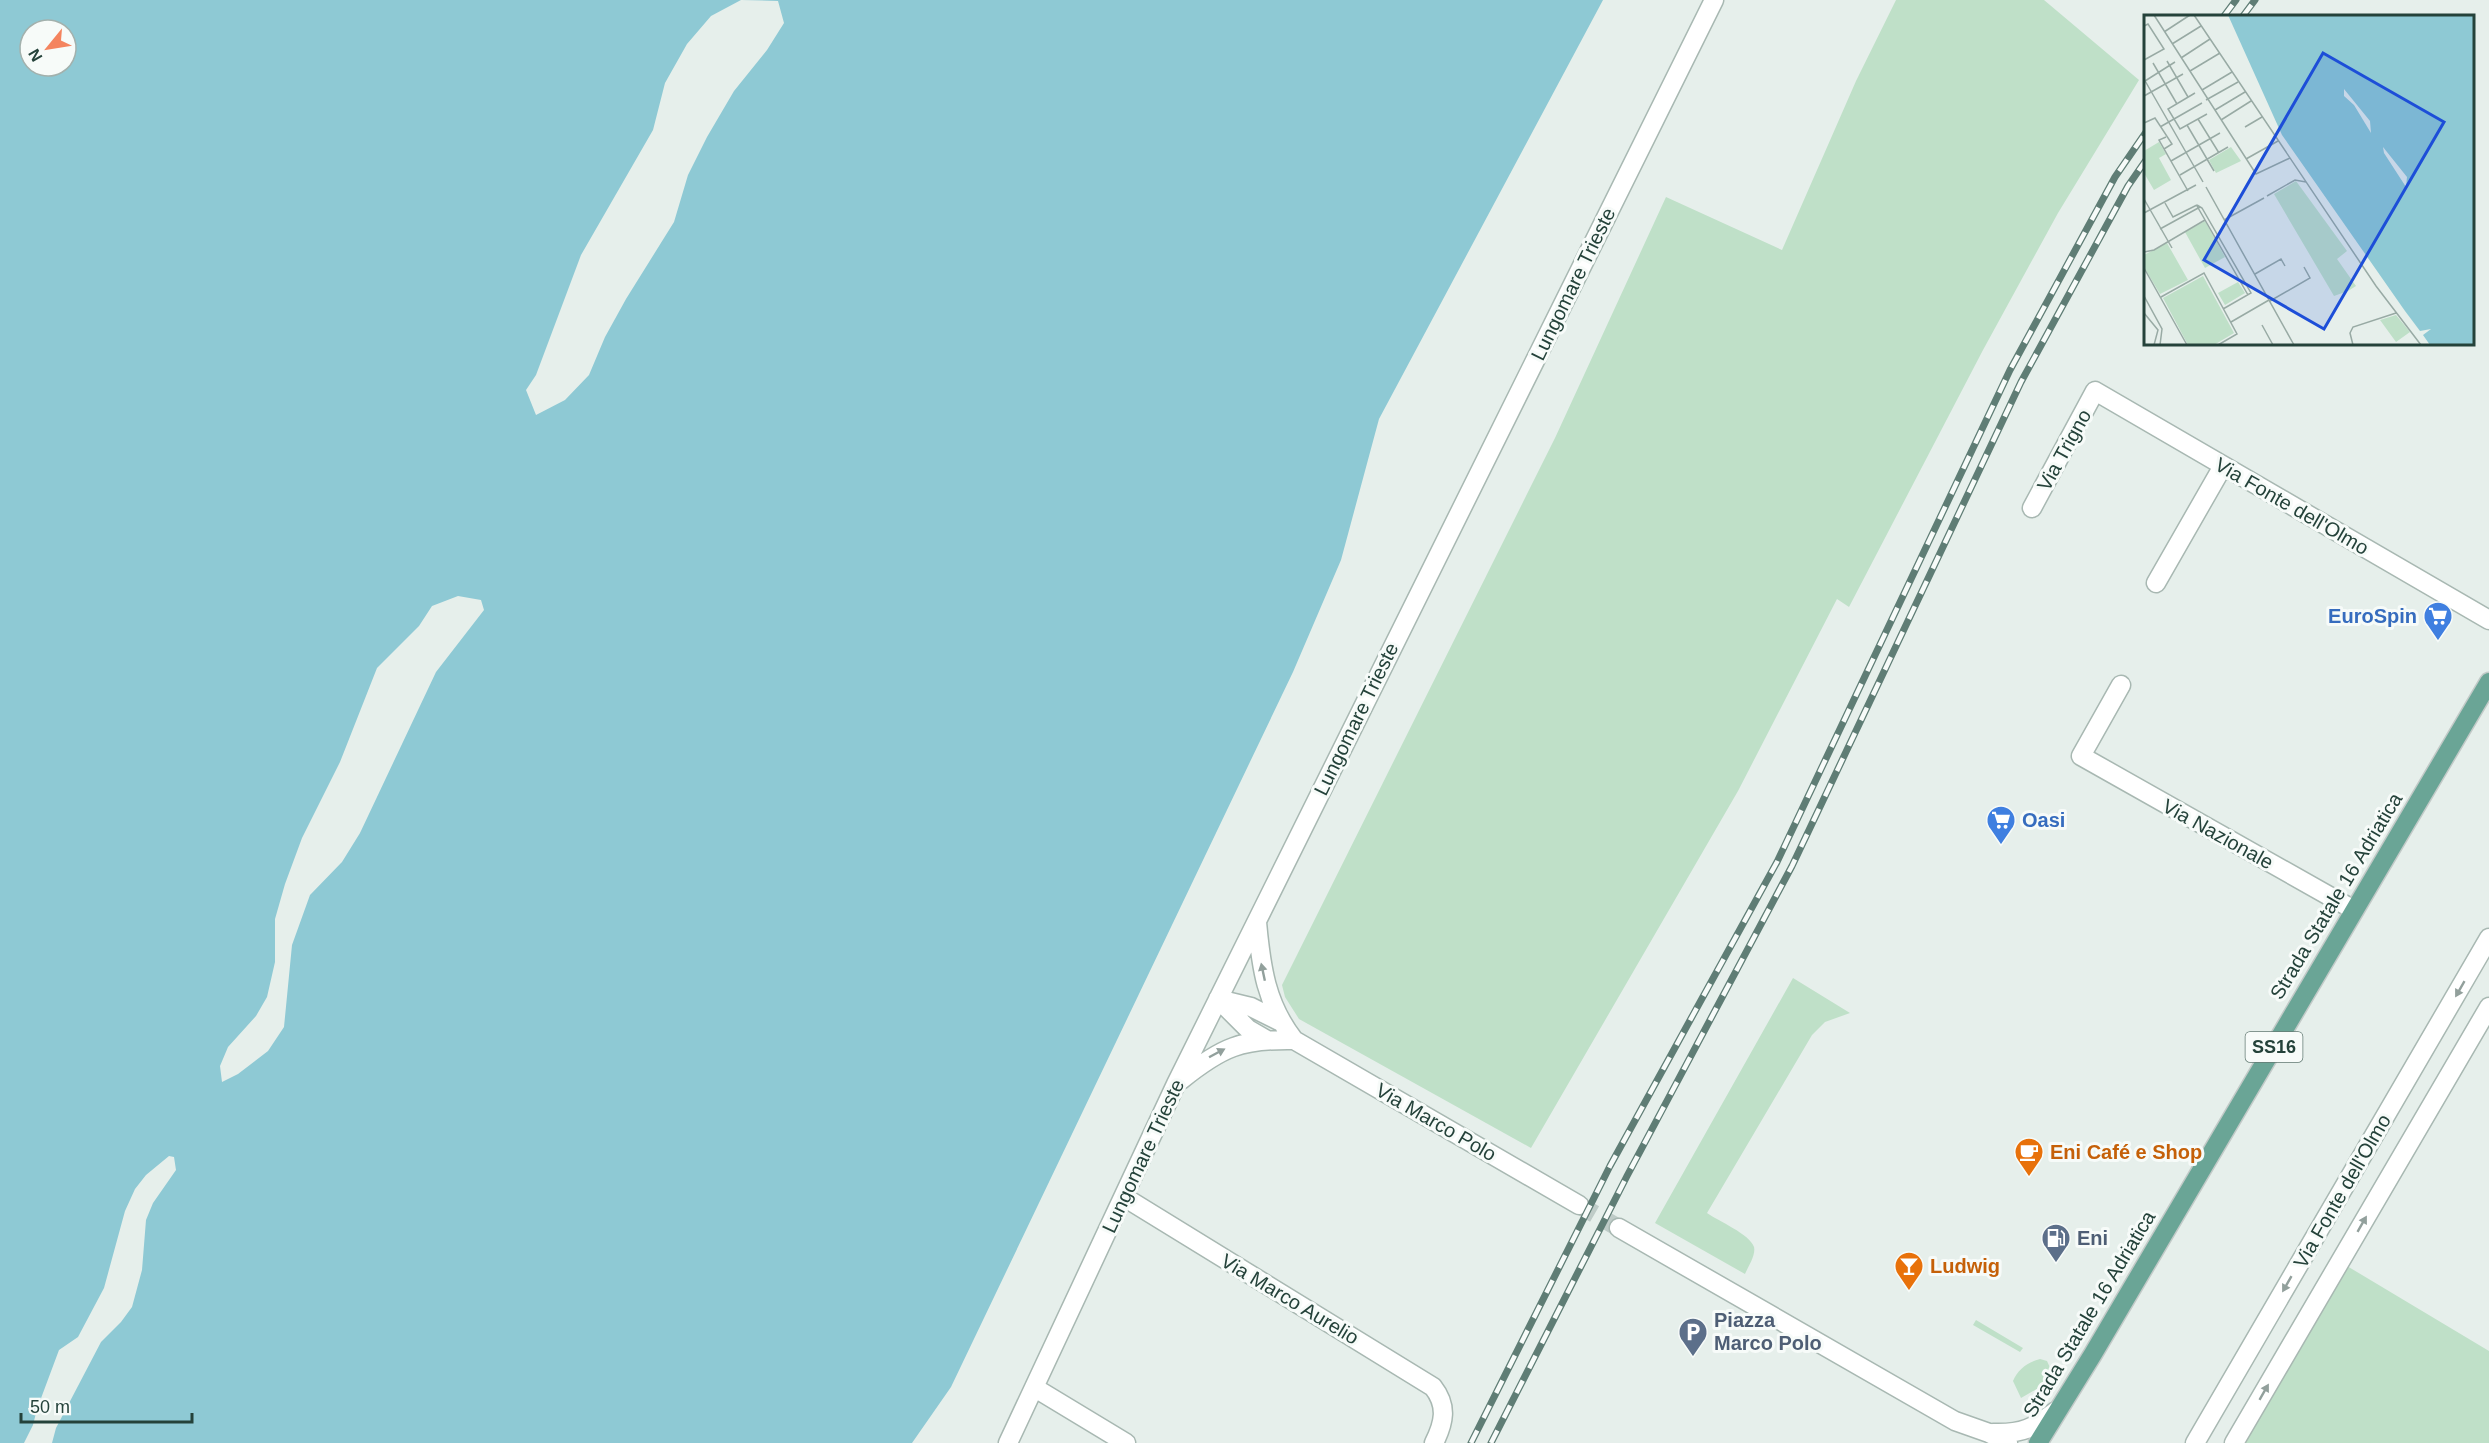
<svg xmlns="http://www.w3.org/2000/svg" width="2489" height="1443" font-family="Arial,sans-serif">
  <rect width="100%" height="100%" fill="#e6efeb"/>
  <!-- green -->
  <path fill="#bfe0c8" d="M1896 0H2044L2139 80 2058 213 1983 350 1849 607 1837 599 1738 791 1531 1148 1299 1019 1285 997 1282 985 1555 438 1666 197 1782 250 1856 81Z
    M1793 978 1850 1013 1825 1022 1812 1035 1707 1213C1718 1221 1750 1234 1754 1247 1756 1255 1748 1267 1745 1274L1655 1223Z
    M2347 1266 2489 1351V1443H2243Z
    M1976 1320 2023 1348 2020 1352 1973 1325Z
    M2040 1359 2047 1361 2052 1372 2042 1386 2021 1398 2013 1381C2018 1369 2028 1362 2040 1359Z"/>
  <!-- water -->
  <path fill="#8ec9d4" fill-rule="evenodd" d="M0 0H1603L1379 419 1341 560 1293 672 951 1387 912 1443H0ZM30 30H66V66H30Z"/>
  <!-- pier -->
  <path fill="#e6efeb" d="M741 0 778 1 784 23 767 50 734 91 707 137 688 175 674 222 626 299 605 337 589 375 565 400 536 415 526 390 536 375 581 255 653 130 665 83 687 44 711 16Z
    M458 596 481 600 484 610 436 672 360 833 342 862 310 895 292 945 284 1027 268 1051 238 1074 222 1082 220 1066 228 1047 256 1016 267 997 275 962V919L285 884 302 838 340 762 377 668 419 626 432 606Z
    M169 1156 174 1157 176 1170 153 1203 146 1220 142 1270 132 1307 121 1322 101 1342 56 1428 52 1443H24L33 1425 37 1409 59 1350 78 1337 104 1288 125 1211 135 1189 146 1175Z"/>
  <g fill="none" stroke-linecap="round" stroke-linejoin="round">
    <!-- street-tunnel -->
    <path stroke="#bfccc8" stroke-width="18" stroke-dasharray="18 9" stroke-linecap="butt" d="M1579 1205 1619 1228"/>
    <!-- street casing -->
    <g stroke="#a8b8b2" stroke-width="21">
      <path id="street" d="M2032 508 2095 391 2489 620
        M2156 583 2223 466
        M2121 685 2081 756 2354 910
        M1257 922C1261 967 1266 1004 1294 1040L1579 1205
        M1218 999 1251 1007 1279 1021
        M1218 999 1248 1029 1267 1040
        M1181 1080C1222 1047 1241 1039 1294 1040
        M1124 1197 1433 1387C1448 1406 1444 1423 1434 1443
        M1619 1228 1955 1421 1989 1433 2008 1443
        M1035 1388 1126 1443
        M1993 1433C2023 1434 2033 1428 2056 1411
        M1008 1443 1176 1084 1714 0
        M2195 1443 2489 938
        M2234 1443 2489 1007"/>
    </g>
    <!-- primary casing -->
    <g stroke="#c2cac8" stroke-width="21">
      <path id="primary" d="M2038 1443 2093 1354 2489 682"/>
    </g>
    <!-- street -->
    <use href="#street" stroke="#fff" stroke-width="18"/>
    <!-- primary -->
    <use href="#primary" stroke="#6aa596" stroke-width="18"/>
    <!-- rail casing -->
    <g stroke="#5f7d75" stroke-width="7">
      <path id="rail" d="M2224 16 2236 0
        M2243 16 2255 0
        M1471 1443 1610 1166 1777 862 2010 370 2115 177 2146 132
        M1491 1443 1627 1176 1792 866 2021 382 2128 186 2146 160"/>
    </g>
    <!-- rail -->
    <use href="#rail" stroke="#f7fbf9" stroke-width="4.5" stroke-dasharray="14" stroke-linecap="butt"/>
  </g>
  <!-- one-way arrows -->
  <defs><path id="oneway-solid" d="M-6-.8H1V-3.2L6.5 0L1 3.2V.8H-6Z" transform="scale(1.5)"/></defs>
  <g fill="#92a09c">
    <use href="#oneway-solid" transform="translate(1263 972) rotate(-102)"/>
    <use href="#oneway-solid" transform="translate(2460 989) rotate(120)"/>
    <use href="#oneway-solid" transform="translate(1217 1053) rotate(-28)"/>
    <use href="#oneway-solid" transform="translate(2362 1224) rotate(-60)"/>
    <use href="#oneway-solid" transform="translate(2287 1284) rotate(120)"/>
    <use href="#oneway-solid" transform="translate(2264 1392) rotate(-60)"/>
  </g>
  <!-- icons -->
  <defs>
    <g id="supermarket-pin" transform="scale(1.5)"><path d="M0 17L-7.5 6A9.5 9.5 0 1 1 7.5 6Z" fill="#3f7fe0" stroke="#f7fbf9"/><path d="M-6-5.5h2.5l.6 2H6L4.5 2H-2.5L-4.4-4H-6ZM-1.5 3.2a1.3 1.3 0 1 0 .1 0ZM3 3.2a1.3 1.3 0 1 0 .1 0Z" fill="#fff"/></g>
    <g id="cafe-pin" transform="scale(1.5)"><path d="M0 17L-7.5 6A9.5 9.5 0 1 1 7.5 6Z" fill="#e8710a" stroke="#f7fbf9"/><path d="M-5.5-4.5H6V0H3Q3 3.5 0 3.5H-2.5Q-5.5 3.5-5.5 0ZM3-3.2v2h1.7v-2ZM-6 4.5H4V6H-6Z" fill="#fff"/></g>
    <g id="fuel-pin" transform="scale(1.5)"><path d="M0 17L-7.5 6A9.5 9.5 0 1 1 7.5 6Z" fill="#5c6f8a" stroke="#f7fbf9"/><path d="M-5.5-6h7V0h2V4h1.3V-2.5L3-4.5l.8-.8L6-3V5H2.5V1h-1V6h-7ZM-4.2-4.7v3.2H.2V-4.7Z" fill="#fff"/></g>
    <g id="bar-pin" transform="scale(1.5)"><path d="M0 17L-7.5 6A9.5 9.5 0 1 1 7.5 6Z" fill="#e8710a" stroke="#f7fbf9"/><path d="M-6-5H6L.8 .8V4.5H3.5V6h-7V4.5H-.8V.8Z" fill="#fff"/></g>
    <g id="parking-pin" transform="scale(1.5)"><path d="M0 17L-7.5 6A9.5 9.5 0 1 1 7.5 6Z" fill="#5c6f8a" stroke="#f7fbf9"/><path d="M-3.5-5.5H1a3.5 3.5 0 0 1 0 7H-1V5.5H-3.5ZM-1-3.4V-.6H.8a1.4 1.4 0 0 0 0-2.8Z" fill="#fff"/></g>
  </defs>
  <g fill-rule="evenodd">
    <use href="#supermarket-pin" x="2438" y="616"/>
    <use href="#supermarket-pin" x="2001" y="820"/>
    <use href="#cafe-pin" x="2029" y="1152"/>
    <use href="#fuel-pin" x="2056" y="1238"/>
    <use href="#bar-pin" x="1909" y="1266"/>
    <use href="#parking-pin" x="1693" y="1332"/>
  </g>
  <g text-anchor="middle" stroke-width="6" stroke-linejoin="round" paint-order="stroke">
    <!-- shield labels -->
    <rect fill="#f7fbf9" stroke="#637a73" stroke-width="1.5" x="2245.5" y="1032" width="57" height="30" rx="4.5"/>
    <g font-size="18" font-weight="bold" fill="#24423a">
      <text x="2274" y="1053">SS16</text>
    </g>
    <!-- street labels -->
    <g font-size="20" fill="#24423a" stroke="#f7fbf9">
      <text transform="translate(1573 284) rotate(-64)" y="7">Lungomare Trieste</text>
      <text transform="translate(2064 450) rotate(-61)" y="7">Via Trigno</text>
      <text transform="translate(2292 506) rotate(30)" y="7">Via Fonte dell'Olmo</text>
      <text transform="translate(1356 719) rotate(-64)" y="7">Lungomare Trieste</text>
      <text transform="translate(2218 834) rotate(29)" y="7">Via Nazionale</text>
      <text transform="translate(2336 896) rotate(-59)" y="7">Strada Statale 16 Adriatica</text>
      <text transform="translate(1436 1122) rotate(30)" y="7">Via Marco Polo</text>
      <text transform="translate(1143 1156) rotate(-65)" y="7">Lungomare Trieste</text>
      <text transform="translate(2342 1191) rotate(-60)" y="7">Via Fonte dell'Olmo</text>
      <text transform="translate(1290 1299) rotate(31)" y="7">Via Marco Aurelio</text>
      <text transform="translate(2089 1314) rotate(-59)" y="7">Strada Statale 16 Adriatica</text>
    </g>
    <!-- shop labels -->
    <g font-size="20" font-weight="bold" fill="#366cbe" stroke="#f7fbf9" text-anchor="end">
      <text x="2417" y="623">EuroSpin</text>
      <text x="2022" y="827" text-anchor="start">Oasi</text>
    </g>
    <!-- food labels -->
    <g font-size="20" font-weight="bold" fill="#c56008" stroke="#f7fbf9" text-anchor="start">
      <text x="2050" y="1159">Eni Café e Shop</text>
      <text x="1930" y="1273">Ludwig</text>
    </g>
    <!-- service labels -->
    <g font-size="20" font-weight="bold" fill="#4e5e75" stroke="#f7fbf9" text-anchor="start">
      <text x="2077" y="1245">Eni</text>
      <text x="1714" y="1327">Piazza<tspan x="1714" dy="23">Marco Polo</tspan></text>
    </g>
  </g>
  <!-- overview -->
  <g transform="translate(2144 15)">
    <rect width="330" height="330" fill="#e6efeb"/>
    <path d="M15 127 22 139 15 143 27 165 10 175 0 158V136ZM87 132 97 146 72 158 65 145ZM152 166 203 236 193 244 212 271 204 276 190 281 130 179ZM61 206 81 242 61 253 41 217ZM23 228 44 265 16 279 0 252V240ZM59 261 90 318 70 330H44L19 283ZM94 267 101 278 81 290 74 278ZM252 300 266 317 252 327 236 305Z" fill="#bfe0c8"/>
    <path d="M84 0H330V330H286L279 320 287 314 276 316 261 296 138 120Z" fill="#8ec9d4"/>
    <path d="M200 74 226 106 227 118 210 90 200 81ZM239 132 263 162 262 172 240 138Z" fill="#e6efeb"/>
    <path fill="none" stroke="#98aaa4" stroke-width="1.5" d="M10 0 112 159 146 143M50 0 232 271 277 330M0 11 4 9 20 34 0 45M20 17 46 0M28 29 57 11M37 43 66 24M23 46 44 82M9 48 33 89M46 56 76 38M0 64 59 167M1 66 31 47M58 75 88 57M51 78 24 94 36 114 63 99M0 81 39 59M62 85 94 67M71 95 101 77M54 104 75 138M77 105 107 86M0 108 11 103 28 129 20 134M43 110 70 156M16 112 58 88M101 112 118 102M22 122 15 125 44 176M102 144 134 126M27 146 76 118M36 160 84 132M62 172 150 330M123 181 151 165 162 167M0 184 28 233M21 188 29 202 53 190M53 190 58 193 107 278 79 294M53 191 104 280M0 198 52 170M80 205 120 183M16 214 56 192M0 237 10 235 61 205M0 253 43 330M111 259 137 244 141 251M0 281 18 314 16 330M17 282 60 258 93 319 74 330M126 286 166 263 160 252M0 298 14 315 10 330M87 307 125 285M118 310 129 330M209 330 206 318 209 312 252 298"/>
    <path fill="#1d4ed8" fill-opacity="0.15" stroke="#1d4ed8" stroke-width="3" d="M179 38 300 107 180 314 60 245Z"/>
    <rect width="330" height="330" fill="none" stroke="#24423a" stroke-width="3"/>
  </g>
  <!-- north arrow -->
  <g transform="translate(48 48) rotate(240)"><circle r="28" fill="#f7fbf9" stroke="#a3b1ad" stroke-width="1.5"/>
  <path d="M0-4.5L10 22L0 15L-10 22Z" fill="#f4845f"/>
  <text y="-9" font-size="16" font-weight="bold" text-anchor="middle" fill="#24423a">N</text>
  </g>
  <!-- scale -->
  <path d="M21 1413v9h171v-9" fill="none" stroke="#24423a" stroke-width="3"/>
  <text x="30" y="1413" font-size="18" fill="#24423a" stroke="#f7fbf9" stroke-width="4.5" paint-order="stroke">50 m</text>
</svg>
